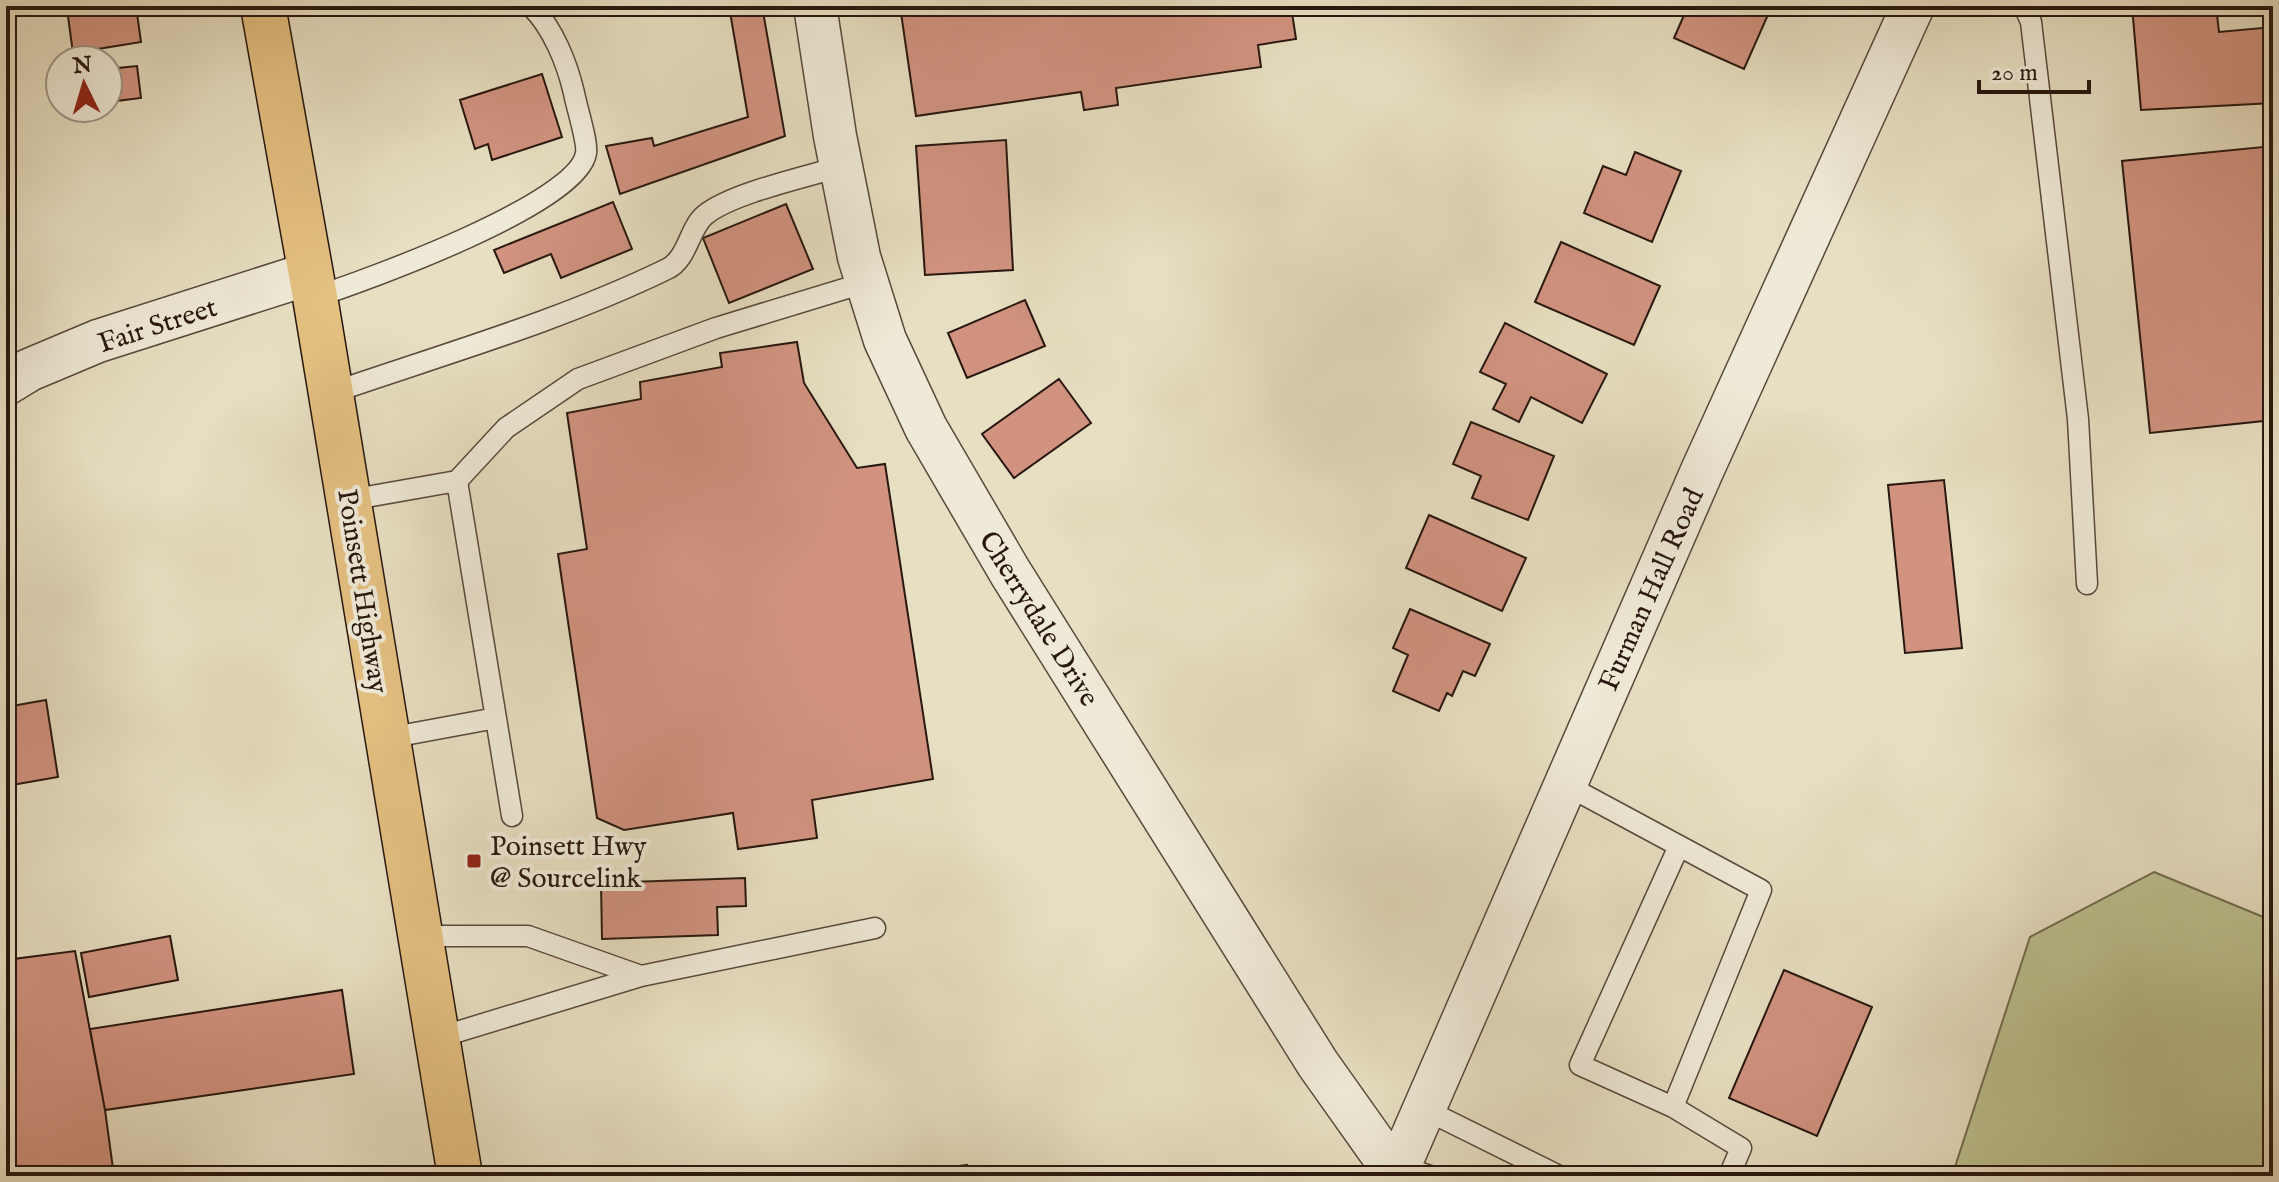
<svg xmlns="http://www.w3.org/2000/svg" width="2279" height="1182" font-family="'IM FELL English',serif">
  <rect width="100%" height="100%" fill="#e7dfc2"/>
  <filter id="stains"><feTurbulence type="fractalNoise" baseFrequency=".0025" numOctaves="4"/><feColorMatrix values="0 0 0 0 .2 0 0 0 0 .09 0 0 0 0 .02 0 0 0 .5 -.17"/></filter>
  <radialGradient id="worn" r=".72"><stop offset=".6" stop-color="#630" stop-opacity="0"/><stop offset="1" stop-color="#630" stop-opacity=".3"/></radialGradient>
  <!-- green -->
  <path fill="#bcc08f" stroke="#726c4f" stroke-width="2" d="M2154 872 2273 921V1176H1952L2030 937Z"/>
  <!-- building -->
  <path fill="#d19380" stroke="#28170f" stroke-width="2" d="M88 6H136L141 42 73 53 67 9Z
    M729 6H762L785 136 620 194 606 146 652 138 654 146 748 117Z
    M900 6H1291L1296 39 1258 45 1261 67 1116 88 1118 105 1084 110 1081 92 916 116Z
    M1688 6 1771 8 1744 69 1674 38Z
    M2132 6H2216L2219 32 2273 27V103L2141 110Z
    M137 66 141 98 108 102V69Z
    M542 74 562 137 492 160 488 144 475 149 460 100Z
    M1006 140 1013 270 925 275 916 146Z
    M2273 146V420L2150 433 2122 161Z
    M1635 152 1681 171 1652 242 1584 213 1603 166 1626 175Z
    M613 202 632 249 561 278 551 254 504 273 494 250Z
    M786 204 813 269 729 303 703 238Z
    M1561 242 1660 286 1634 345 1535 302Z
    M1025 300 1045 346 967 378 948 333Z
    M1505 323 1607 374 1582 423 1531 397 1519 422 1493 409 1506 384 1480 372Z
    M797 342 804 383 857 468 885 464 933 779 812 800 817 838 738 849 733 813 624 830 597 818 558 554 587 549 567 413 641 399 640 382 722 367 720 353Z
    M1059 379 1091 423 1014 478 982 434Z
    M1471 422 1554 456 1528 520 1472 498 1481 476 1453 464Z
    M1944 480 1962 648 1905 653 1888 485Z
    M1429 515 1526 558 1502 611 1406 568Z
    M1410 609 1490 644 1475 676 1463 671 1452 696 1447 693 1439 711 1393 691 1408 655 1393 648Z
    M46 700 58 777 6 786V707Z
    M745 878 746 906 717 907 718 935 602 939 601 883Z
    M170 936 178 980 89 997 81 953Z
    M75 951 105 1110 114 1176H6V960Z
    M1784 970 1872 1007 1817 1136 1729 1098Z
    M342 990 354 1074 105 1110 90 1029Z
    M967 1165 968 1176H883Z"/>
  <g fill="none" stroke-linecap="round" stroke-linejoin="round">
    <!-- service casing -->
    <g stroke="#58493c" stroke-width="23">
      <path id="service" d="M2024 6 2031 22 2078 419 2087 584
        M315 297C364 281 579 204 586 153 588 142 576 105 574 93 567 63 553 28 531 6
        M331 393C444 354 560 321 667 269 688 259 689 228 705 215 732 193 806 177 842 166
        M349 500 457 481
        M388 738 496 718
        M1566 785 1761 890 1673 1107 1741 1148 1729 1176
        M512 816 457 481 506 428 578 379 716 328 867 282
        M420 936H528L641 976
        M437 1038 641 976 875 928
        M1673 1107 1580 1065 1679 846
        M1426 1110 1559 1176
        M1399 1166 1430 1176"/>
    </g>
    <!-- minor casing -->
    <g stroke="#58493c" stroke-width="45">
      <path id="minor" d="M815 6 835 136 859 257 885 340 926 428 1010 572 1318 1064 1396 1174
        M6 384 29 370 98 341 311 273
        M1395 1176 1702 471 1913 6"/>
    </g>
    <!-- trunk casing -->
    <g stroke="#28170f" stroke-width="47">
      <path id="trunk" d="M263 6 315 297 460 1176"/>
    </g>
    <!-- service -->
    <use href="#service" stroke="#efead7" stroke-width="20"/>
    <!-- minor -->
    <use href="#minor" stroke="#efead7" stroke-width="42"/>
    <!-- trunk -->
    <use href="#trunk" stroke="#e4c081" stroke-width="44"/>
  </g>
  <!-- markers -->
  <rect fill="#8f2418" stroke="#efead7" stroke-width="3" x="466" y="853" width="16" height="16" rx="4"/>
  <g text-anchor="middle" stroke-width="8" stroke-linejoin="round" paint-order="stroke">
    <!-- street labels -->
    <g font-size="28" fill="#28170f" stroke="#efead7">
      <text transform="translate(157 324) rotate(-18)" y="10">Fair Street</text>
      <text transform="translate(1650 589) rotate(-66)" y="10">Furman Hall Road</text>
      <text transform="translate(364 591) rotate(81)" y="10">Poinsett Highway</text>
      <text transform="translate(1040 618) rotate(58)" y="10">Cherrydale Drive</text>
    </g>
    <!-- poi labels -->
    <g font-size="28" fill="#28170f" stroke="#efead7" text-anchor="start">
      <text x="490" y="855">Poinsett Hwy<tspan x="490" dy="32">@ Sourcelink</tspan></text>
    </g>
  </g>
  <!-- margin -->
  <rect width="2279" height="1182" fill="none" stroke="#e7dfc2" stroke-width="32"/>
  <rect x="8" y="8" width="2263" height="1166" fill="none" stroke="#28170f" stroke-width="4"/>
  <rect x="16" y="16" width="2247" height="1150" fill="none" stroke="#28170f" stroke-width="2"/>
  <!-- north arrow -->
  <g transform="translate(84 84) rotate(355)"><circle r="38" fill="#efead7" stroke="#9f9687" stroke-width="2"/>
  <path d="M0-6L14 30L0 20L-14 30Z" fill="#8f2418"/>
  <text y="-12" font-size="22" font-weight="bold" text-anchor="middle" fill="#28170f">N</text>
  </g>
  <!-- scale -->
  <path d="M1979 80v12h110v-12" fill="none" stroke="#28170f" stroke-width="4"/>
  <text x="1991" y="80" font-size="24" fill="#28170f" stroke="#efead7" stroke-width="6" paint-order="stroke">20 m</text>
  <rect width="100%" height="100%" filter="url(#stains)"/>
  <rect width="100%" height="100%" fill="url(#worn)"/>
</svg>
